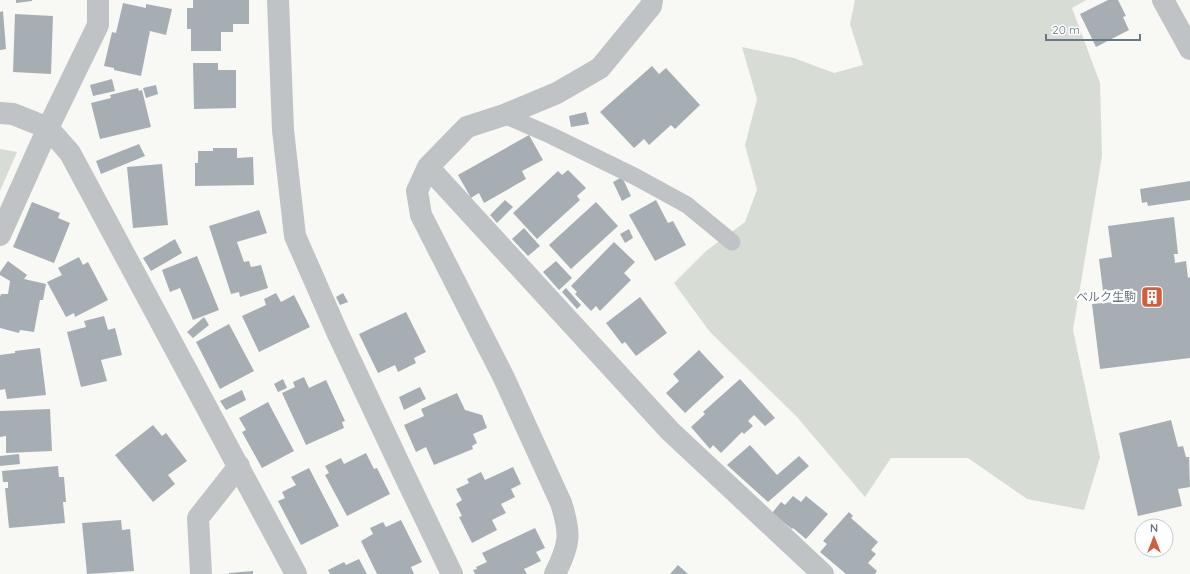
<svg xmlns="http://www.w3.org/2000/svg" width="1190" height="574" font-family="Quicksand,'Noto Sans JP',sans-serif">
  <rect width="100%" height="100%" fill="#f8f8f5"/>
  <!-- green -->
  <path fill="#d7dcd5" d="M855 0H1086L1072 8 1100 83 1102 156 1073 330 1100 457 1084 510 1027 499 968 458H891L865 497 797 417 710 332 674 283 706 251 745 222 757 190 745 145 757 99 742 47 794 58 834 73 863 65 850 24Z
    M0 149 17 152 0 191Z"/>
  <!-- building -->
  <path fill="#a7aeb3" d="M16 0H32V1L16 3Z
    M193 0H249V24H233V32H221V51H191V29H187V8H193Z
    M1108 0H1118L1126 16 1123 17 1129 30 1096 47 1080 14Z
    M123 3 146 8V4L172 9 166 35 150 31 141 76 114 70V68L104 66 112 32 116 33Z
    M3 11 6 49 0 50V12Z
    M15 14 53 16 51 74 13 72Z
    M193 63H218V70H236V108L194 109Z
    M652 66 659 74 666 68 700 105 675 129 671 125 649 145 644 139 634 148 600 112Z
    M112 79 115 91 93 96 90 85Z
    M156 85 158 94 146 98 143 88Z
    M138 88 139 91 142 90 151 127 100 139 91 103 111 98 110 95Z
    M586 112 589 124 571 127 569 116Z
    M529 135 543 160 522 171 526 179 484 203 479 193 471 198 458 175Z
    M139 144 145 156 101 174 96 161Z
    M213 148H237V158L253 157 254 185 195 186V163H198V151H213Z
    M162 164 168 225 133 228 127 167Z
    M568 170 586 188 577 196 580 200 537 239 513 213 558 171 562 175Z
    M622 177 631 196 622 201 613 182Z
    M1190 181V200L1148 206 1147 202 1142 203 1140 189Z
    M505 200 513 207 497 223 490 215Z
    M656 200 668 223 673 221 686 245 655 261 629 215Z
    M32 202 60 213 58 218 70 223 54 263 13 247Z
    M596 202 618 226 571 269 549 245Z
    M259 210 267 233 237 242 244 262 249 261 251 267 261 265 268 288 240 297 239 292 231 294 209 226Z
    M1174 217 1178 254H1174L1175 263 1186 261 1188 278 1190 277V358L1100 369 1092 304 1115 302 1113 290 1103 291 1099 259 1112 257 1108 226Z
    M524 228 540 246 528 256 512 239Z
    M629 229 633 238 625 243 620 234Z
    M175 239 182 253 151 271 143 258Z
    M614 242 635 262 624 273 631 280 600 311 596 306 591 311 575 294 577 292 571 286Z
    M197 256 219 310 193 320 180 288 170 292 162 270Z
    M79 257 83 265 88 262 108 300 75 317 74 313 66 317 47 282 62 275 58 268Z
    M8 261 27 275 24 279 46 284 43 300H40L34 332 20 330 19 333 0 328V297L1 294H8L10 281 0 275V272Z
    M556 261 572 278 559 290 543 272Z
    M566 288 581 305 577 309 562 292Z
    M276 293 281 302 294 295 310 327 259 352 242 316 266 305 264 299Z
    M343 293 348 302 340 305 336 297Z
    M640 297 667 333 636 356 625 342 622 344 606 323Z
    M406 312 426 352 414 358 416 363 398 372 395 365 378 373 359 334Z
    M104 316 108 330 115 328 122 355 101 360 107 381 81 387 67 332 86 327 84 321Z
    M204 317 209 325 193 338 187 332Z
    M229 324 254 371 220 389 196 342Z
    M40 348 46 395 7 399 5 389 0 390V355L15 353V351Z
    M699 350 724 377 685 413 666 393 679 381 673 374Z
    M304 377 309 388 326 380 345 421 342 422 344 428 306 445 282 393 295 387 293 382Z
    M283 379 287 388 278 392 274 384Z
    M740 379 775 418 765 426 754 415 748 421 753 426 744 434 742 432 721 453 713 445 710 449 691 427 705 414 703 412Z
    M420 387 426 399 404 410 399 397Z
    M242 390 246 400 226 410 220 401Z
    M457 393 465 410 482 415 487 428 473 434 477 443 472 446 473 449 434 465 426 447 416 452 404 425 424 416 421 409Z
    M268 402 294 451 262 468 242 432 246 430 239 418Z
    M50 409 52 451 6 453V436L0 437V411Z
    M1171 420 1178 447 1183 446 1186 457H1189L1190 487 1178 489 1182 506 1138 516 1119 433Z
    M153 425 162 436 166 433 187 461 168 475 175 484 153 502 115 455Z
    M750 445 777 475 799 456 809 466 768 502 727 465Z
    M366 453 374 469 377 468 390 494 347 516 325 475 329 473 325 466 341 458 344 464Z
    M19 454 20 464 0 466V456Z
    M58 466 59 477H64L66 502H63L65 523 9 528 5 488H8V482H3L2 471Z
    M513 467 521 484 511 489 515 497 501 504 506 513 492 520 497 530 472 543 459 517 462 516 456 504 462 500 456 489 469 483 467 479 481 472 485 480Z
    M309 468 339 526 301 545 278 501 285 498 282 492 296 485 291 477Z
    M793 496 801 502 806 496 828 514 806 539 793 528 792 529 772 513 781 502 785 505Z
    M849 512 853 516 851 518 878 542 871 550 876 554 868 563 877 571 875 574H846L820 552 827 544 823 541Z
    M121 520 122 530 130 529 134 571 87 574 82 523Z
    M401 520 422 562 411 567 414 574H377L361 541 373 534 370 528 383 522 386 527Z
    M535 528 545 548 536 552 541 561 524 569 527 574H475L473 570 477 569 476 567 487 562 482 553Z
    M359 559 367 574H330L328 570 344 562 346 565Z
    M678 565 688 574H670Z
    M253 571V574H229V573Z"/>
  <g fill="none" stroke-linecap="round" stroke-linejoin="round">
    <!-- lane -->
    <path stroke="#bfc3c6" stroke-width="17" d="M504 115 550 135 636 177 687 205 732 242"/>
    <!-- street -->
    <path stroke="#bfc3c6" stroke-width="22" d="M278 0 283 130 295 236 338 334 403 472 452 574
      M1163 0 1190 49
      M0 113 13 114 48 128 70 153 296 574
      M428 167 670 431 823 574
      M0 235 48 128 98 25V0
      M201 574 198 518 239 466
      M555 574C570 544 571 534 561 503L504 378 421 215 417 191 428 167 467 127 504 115 557 93 600 68 651 6 652 0"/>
  </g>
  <!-- icons -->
  <defs>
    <g id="building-square" transform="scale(1.15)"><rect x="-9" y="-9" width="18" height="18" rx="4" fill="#d15e3c" stroke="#fff"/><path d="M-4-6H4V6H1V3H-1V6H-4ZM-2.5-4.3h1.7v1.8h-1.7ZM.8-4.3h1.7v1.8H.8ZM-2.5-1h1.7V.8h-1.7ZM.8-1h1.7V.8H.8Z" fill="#fff"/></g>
  </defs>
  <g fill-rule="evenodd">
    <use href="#building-square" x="1152" y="297"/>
  </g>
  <g text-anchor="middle" stroke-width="4" stroke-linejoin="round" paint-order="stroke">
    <!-- poi labels -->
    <g font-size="12" fill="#6a7883" stroke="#fff" text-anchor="end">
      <text x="1136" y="301">ベルク生駒</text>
    </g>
  </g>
  <!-- north arrow -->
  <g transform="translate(1154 538)"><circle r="19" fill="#ffffff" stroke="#c3c9cd"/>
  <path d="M0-3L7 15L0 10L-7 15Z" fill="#d15e3c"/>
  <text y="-6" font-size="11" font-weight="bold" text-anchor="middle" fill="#6a7883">N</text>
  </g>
  <!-- scale -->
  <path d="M1046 34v6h94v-6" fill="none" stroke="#6a7883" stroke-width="2"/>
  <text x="1052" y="34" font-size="12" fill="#6a7883" stroke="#ffffff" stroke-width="3" paint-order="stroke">20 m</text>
</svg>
